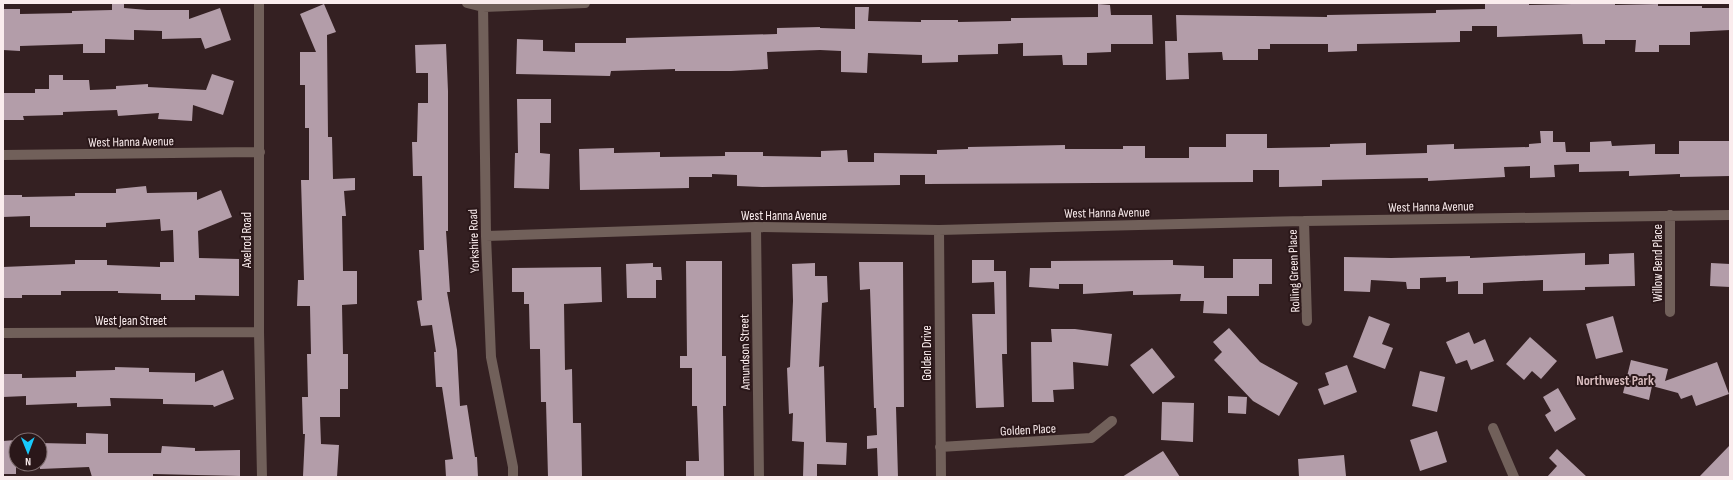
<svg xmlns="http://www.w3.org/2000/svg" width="1733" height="480" font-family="'Sofia Sans Condensed',sans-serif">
  <rect width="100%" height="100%" fill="#342022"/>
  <!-- building -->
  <path fill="#b39da9" d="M112 3H124V8L147 10H189V19L220 8 231 40 205 49 201 38 162 39V31L134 30V40L105 39V53H83V44L20 46V51L3 50V9H20V14L72 13V11L112 10Z
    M1511 3H1529V5L1615 3V5L1658 4V6H1702V8H1730V30L1690 32V45H1659V52H1635L1636 40H1605V44H1583L1582 34 1497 37V26H1472V31H1460V42L1357 44V51L1328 52V44H1270V49H1258V60H1223L1222 52 1188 53 1189 79 1166 80 1165 41H1177L1176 15 1327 17V15L1436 13V10L1485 9V4Z
    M324 4 336 32 327 35 328 137H332L333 179 355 178V190L344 191 346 216H342L343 271H357V304L342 305 343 354H348V389H340V417H320L321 444 339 445 337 477 303 476 305 434H303L302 397H308L307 354H311L310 306H297L298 280H304L301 180H309V128H305V85H300V52H316L300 14Z
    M1098 4 1110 5 1111 15H1152L1153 44H1111V52L1087 53V65H1063L1062 55 1023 56V43L998 44V54L958 55V62L922 63V55L868 53 867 73 841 72V51L820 50 767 52 768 69 731 71H675V69L611 71 610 76 516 74 517 39 543 40V51L575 52V43H626V38L777 34V28L820 27V28L855 29V7H869L868 21 921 22V20H958V22L1011 21V18L1098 17Z
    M446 44 448 91V231H446L450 292H447L457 350 460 406 467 405 475 457H477L478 477H446L445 460 453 459 442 387H436L434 352H436L432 325 421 326 417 301 422 300 419 250H424L422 176H413L412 142H417L418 103H428V73H416L415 45Z
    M212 74 234 81 223 115 193 105 192 121 158 119 159 113 118 116 117 110 63 112V115L23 116 24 120H3V93H35V89H49V75H63V80H89L90 90 116 89V86L148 84V87L206 90Z
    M517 99H551V123H540V153L550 154 549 189 514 188 515 153H518Z
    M1540 131H1553V142H1565L1566 152H1590V142L1611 141 1612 146 1655 144V154H1679V141H1730V176L1680 177V174L1629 176V171L1579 172V164L1554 165 1555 177 1530 178V166L1504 167 1505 177 1428 181V178L1322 180V186L1279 187V170H1253V182L925 184V175H900V185L762 187 737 186V175L712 174V177H689V188L580 190 579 149 614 148V153L660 152V157L725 156V152H763V156L821 157V151L847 150 848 162H874V153L937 154V150L968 149V147L1065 145V149H1123V146H1145V158H1189V147H1226V134H1267V148L1330 147V144L1366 143V155L1427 153V145L1454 144V149L1529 147V144L1541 143Z
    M146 186 147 193 197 192V200L221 190 232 217 198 231 199 258 239 259V296L195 295V300H161V294L118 293V291H61V295H22V298H3V267L75 264V260H107V265L160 267V262H174L173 230 161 231 160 219 106 223V227H30V216L3 217V195H22V197L75 196V193H116V189Z
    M1585 253V265L1609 264V254L1634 253 1635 286 1585 287V290L1543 291V280L1483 283V294H1458V281L1446 282V277L1420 278V289H1407L1406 282 1371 280 1370 292 1344 291V257L1391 258 1470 256V258Z
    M1233 259H1272V284H1259V296H1227V314L1203 313 1204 301H1180L1181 294 1133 295V291L1083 294V284H1059V289L1029 287 1030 268H1051V261L1173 260V265L1204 266V278H1233Z
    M972 260H994V271H1006L1007 354H1002L1004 407 976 408 972 314H995L994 282 972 283Z
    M686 261H722V356H726V406H723L724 477H686V461H699L697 406H692V368H680V356H687Z
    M859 262H903L904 407H896L898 477H878L877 448 867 449V436L877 435 876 408H874L870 289 860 290Z
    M653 263V267H661L662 280H656V298H627L626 264Z
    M815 263V276H827L828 302 822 303 819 367 824 366 826 442 847 443 846 465 817 464V477H803L804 442 792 441 793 413 789 414 787 368 790 367 793 301 792 264Z
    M1711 263 1730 264V287L1710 286Z
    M601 267 602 302 564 304 565 370 572 369 573 423H581L582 477H548L546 402H541L540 349H530L529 304H524V292H512V268Z
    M1369 316 1390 324 1382 344 1393 348 1385 369 1353 357Z
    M1613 316 1623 352 1596 359 1586 324Z
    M1229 328 1260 362 1298 383 1279 416 1253 401 1214 360 1222 352 1213 342Z
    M1051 329H1075L1112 334 1108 366 1073 362 1074 389 1053 390 1054 402H1032L1031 342H1052Z
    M1469 332 1474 344 1485 339 1494 361 1471 370 1467 360 1456 364 1446 342Z
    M1530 337 1557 361 1541 379 1532 371 1524 380 1506 364Z
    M1152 348 1175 377 1153 394 1130 365Z
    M1631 360 1668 369 1665 381 1717 362 1729 394 1696 406 1692 395 1681 399 1678 393 1652 386 1649 400 1623 393Z
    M1347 365 1357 392 1324 405 1318 389 1329 385 1325 373Z
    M115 367 149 368V372L195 373V382L223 370 234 399 214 407 213 405 163 404V399L110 398 111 406 77 407V403L26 405V396L3 397V374H22V378L76 377V371L115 370Z
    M1420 371 1445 377 1437 412 1412 406Z
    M1558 388 1576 419 1555 432 1545 415 1551 411 1543 397Z
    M1228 396 1247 397 1246 414 1228 413Z
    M1162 402 1194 403 1193 442 1161 440Z
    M1437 431 1447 462 1420 471 1410 440Z
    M86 433 108 434V453H161L162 446 195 448V451L240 450V476L153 474V477H92L89 467 40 469V443L86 444Z
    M16 440V474H3V441Z
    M1730 445V477H1699Z
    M1557 449 1587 477H1547L1557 466 1549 458Z
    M1163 451 1180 477H1122Z
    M1344 455 1346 476 1299 477 1298 459Z"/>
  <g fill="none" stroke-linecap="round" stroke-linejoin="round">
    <!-- minor -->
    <path stroke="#71605a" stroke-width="10" d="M259 3V332L262 477
      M467 3 483 7 585 3
      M483 3 486 236 491 357 513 467V477
      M3 155 260 152
      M1670 215V312
      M1304 221 1307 321
      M756 227 759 477
      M939 230 941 477
      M486 236 756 227 939 230 1304 221 1730 215
      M3 333 259 332
      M1493 428 1514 477
      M940 447 1091 438 1112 421"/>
  </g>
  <g text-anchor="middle" stroke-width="4" stroke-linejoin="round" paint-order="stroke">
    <!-- street labels -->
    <g font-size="13" fill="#faeced" stroke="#2a1719">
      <text transform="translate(131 141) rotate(-1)" y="5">West Hanna Avenue</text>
      <text transform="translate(1431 206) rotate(-1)" y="5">West Hanna Avenue</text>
      <text transform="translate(1107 212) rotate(-1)" y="5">West Hanna Avenue</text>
      <text x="784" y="220">West Hanna Avenue</text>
      <text transform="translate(246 240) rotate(-90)" y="5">Axelrod Road</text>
      <text transform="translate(473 241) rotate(-92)" y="5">Yorkshire Road</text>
      <text transform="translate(1657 263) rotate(-90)" y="5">Willow Bend Place</text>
      <text transform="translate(1293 271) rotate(-92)" y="5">Rolling Green Place</text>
      <text x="131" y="325">West Jean Street</text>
      <text transform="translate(744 352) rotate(-91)" y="5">Amundson Street</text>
      <text transform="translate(926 353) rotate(-90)" y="5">Golden Drive</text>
      <text transform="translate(1028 429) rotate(-3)" y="5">Golden Place</text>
    </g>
    <!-- neighbourhood labels -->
    <g font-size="14" font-weight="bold" fill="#d7bbbd" stroke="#2a1719">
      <text x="1615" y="385">Northwest Park</text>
    </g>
  </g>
  <!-- border -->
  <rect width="1733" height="480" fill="none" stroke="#faeced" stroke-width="8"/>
  <!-- north arrow -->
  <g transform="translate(28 452) rotate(179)"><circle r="19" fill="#2a1719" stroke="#7d6c6e"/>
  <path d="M0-3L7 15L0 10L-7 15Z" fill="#18cafc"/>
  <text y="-6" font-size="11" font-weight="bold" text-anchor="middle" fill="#faeced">N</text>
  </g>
</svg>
